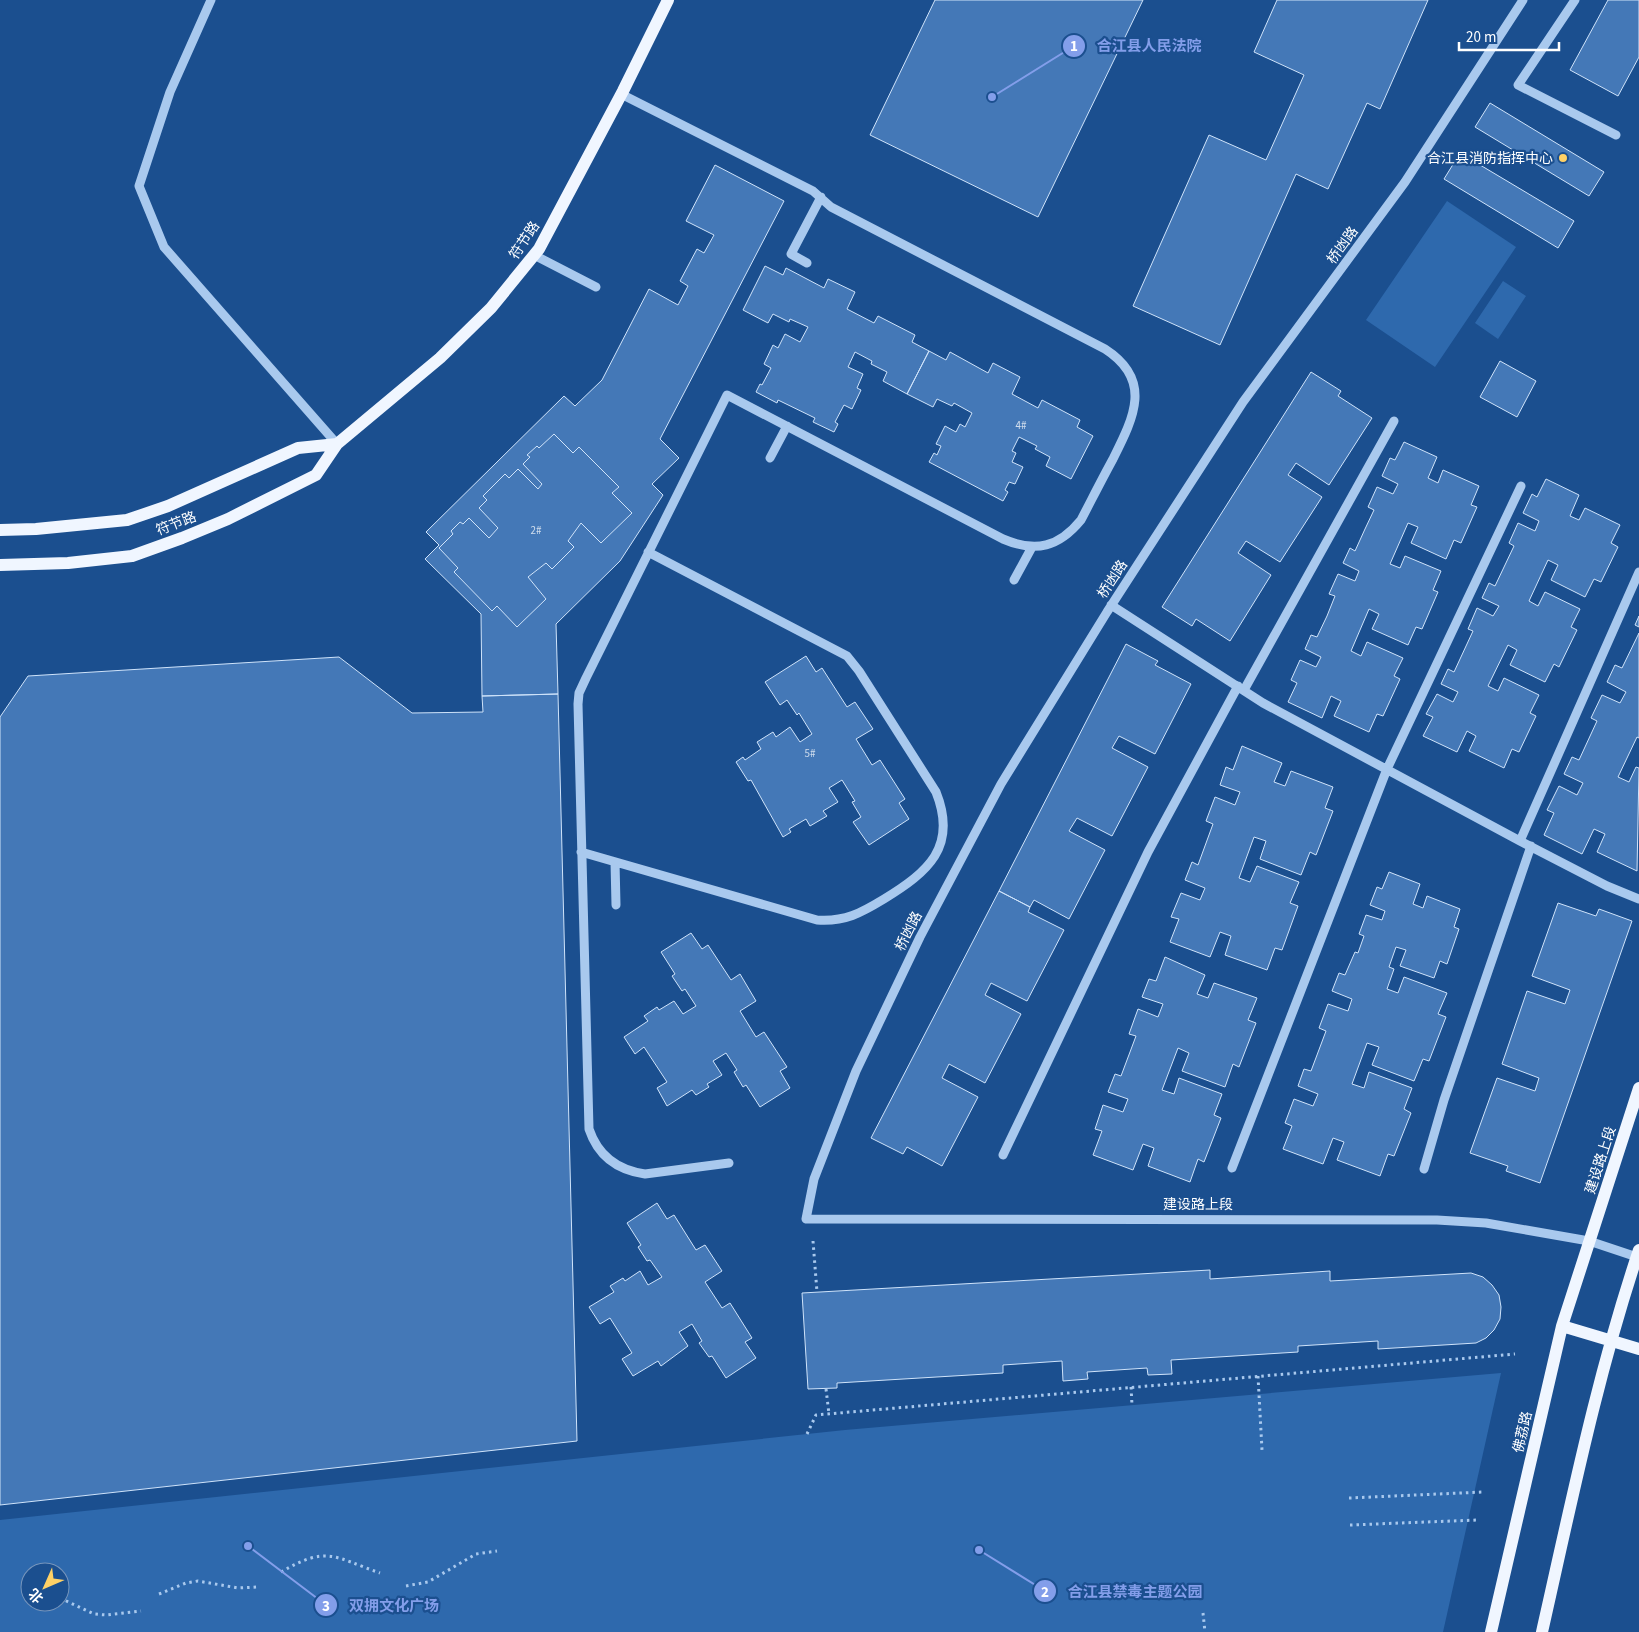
<svg xmlns="http://www.w3.org/2000/svg" width="1639" height="1632" font-family="'Source Sans 3','Noto Sans SC',sans-serif">
  <rect width="100%" height="100%" fill="#1b4f8f"/>
  <!-- green -->
  <path fill="#2e69ad" fill-rule="evenodd" d="M1447 201 1516 247 1435 367 1366 320Z
    M1503 281 1526 296 1498 339 1475 323Z
    M1501 1373 1443 1632H0V1520L845 1430ZM30 1572H60V1602H30Z"/>
  <!-- building -->
  <path fill="#4478b7" stroke="#cfe3fa" d="M935 0H1143L1038 217 870 135Z
    M1277 0H1428L1380 109 1367 103 1328 189 1296 174 1220 345 1133 306 1209 135 1266 160 1304 75 1254 52Z
    M1608 0H1639V57L1618 96 1570 70Z
    M1490 103 1604 172 1589 196 1475 127Z
    M1460 153 1574 221 1558 248 1444 179Z
    M715 165 784 201 660 439 679 458 652 484 663 495 620 561 556 624 558 694 482 696 481 614 425 559 439 545 426 532 564 396 575 406 602 380 649 289 678 305 688 286 680 281 697 249 704 253 714 235 686 221Z
    M765 266 783 275 786 268 824 288 828 279 855 292 847 309 874 323 878 316 915 335 912 342 929 351 907 394 883 381 887 372 871 364 872 361 855 352 848 367 863 374 857 388 861 390 852 409 844 405 835 422 838 424 834 432 813 422 815 418 778 400 777 403 756 392 760 384 762 385 771 368 764 364 773 345 778 348 785 334 800 342 808 327 790 319 789 322 773 314 768 323 743 310Z
    M929 351 946 360 950 352 988 373 993 363 1020 377 1012 394 1038 408 1042 400 1080 420 1077 427 1093 436 1071 479 1046 466 1050 457 1035 449 1037 446 1019 437 1012 451 1016 453 1012 462 1023 467 1015 484 1009 482 1005 490 1008 492 1003 501 929 462 934 453 937 455 941 446 936 444 945 426 956 432 960 424 965 427 972 413 954 403 952 406 937 399 933 407 907 394Z
    M1500 361 1536 381 1517 417 1480 397Z
    M1311 372 1341 391 1338 396 1372 418 1329 485 1296 463 1288 475 1322 497 1280 562 1246 541 1238 553 1271 575 1230 641 1196 619 1192 626 1162 607Z
    M554 434 573 453 579 447 619 487 612 493 632 513 601 543 581 523 568 541 574 547 552 569 546 563 528 577 546 599 517 627 497 606 492 611 454 572 458 568 439 548 453 534 451 531 460 522 463 524 469 518 489 538 498 528 479 508 487 500 483 496 505 474 509 478 518 469 538 489 542 484 523 464 530 457 527 455 537 446 539 448Z
    M1404 442 1437 457 1428 478 1438 483 1443 470 1479 486 1471 505 1477 507 1461 543 1454 540 1446 559 1411 543 1418 527 1408 523 1390 564 1400 568 1405 556 1441 571 1433 590 1438 592 1422 629 1416 627 1408 645 1372 629 1379 614 1369 609 1351 651 1361 656 1367 642 1403 658 1394 676 1400 679 1383 716 1377 714 1369 732 1334 716 1341 701 1331 696 1322 718 1288 702 1297 683 1291 680 1300 660 1316 667 1321 657 1305 649 1311 635 1317 637 1327 616 1335 596 1329 594 1338 574 1355 581 1359 571 1343 563 1350 548 1355 551 1365 529 1374 510 1368 507 1377 487 1393 494 1398 484 1382 476 1390 458 1395 460Z
    M1546 479 1579 495 1570 516 1579 520 1585 508 1620 525 1611 543 1618 547 1601 582 1594 579 1585 597 1551 580 1558 565 1548 560 1529 601 1538 606 1545 592 1580 609 1571 627 1577 630 1559 667 1554 664 1545 682 1510 665 1517 650 1508 645 1488 686 1498 691 1504 678 1539 695 1530 713 1536 716 1519 752 1512 749 1504 768 1469 751 1476 736 1467 731 1457 752 1423 736 1433 717 1426 714 1437 694 1453 702 1458 692 1441 684 1448 669 1454 672 1473 631 1468 629 1477 608 1493 616 1499 606 1482 598 1489 583 1495 586 1514 546 1509 543 1518 523 1535 531 1539 521 1523 513 1532 494 1537 497Z
    M1639 616V627L1635 625Z
    M1639 633V738L1637 737 1618 777 1629 782 1636 767 1639 768 1637 871 1597 852 1605 834 1594 829 1582 854 1544 835 1554 813 1547 810 1559 786 1577 795 1583 783 1564 774 1572 757 1579 760 1597 721 1591 718 1602 695 1620 703 1626 692 1607 682 1615 665 1622 668Z
    M1126 644 1158 661 1155 665 1191 684 1155 754 1119 736 1112 748 1148 767 1112 836 1077 818 1069 831 1105 850 1069 919 1034 900 1030 907 999 891Z
    M806 656 816 672 822 668 847 707 855 702 873 729 856 739 872 765 880 760 905 799 899 803 909 819 869 845 853 822 861 817 852 802 855 801 842 780 829 788 838 802 823 811 827 816 810 826 806 819 789 829 791 832 783 837 751 780 748 781 736 762 743 757 745 760 761 749 757 742 773 732 776 737 790 727 800 742 812 734 799 713 797 715 787 700 780 705 765 682Z
    M339 657 412 713 483 712 482 696 558 694 577 1441 0 1505V717L28 676Z
    M1242 746 1282 763 1274 782 1285 786 1291 771 1333 787 1325 808 1333 811 1316 855 1310 852 1301 875 1260 859 1266 841 1254 837 1239 878 1250 882 1257 866 1299 882 1290 903 1298 906 1282 950 1275 948 1267 970 1225 955 1231 936 1220 932 1210 957 1170 942 1179 919 1171 917 1181 893 1200 900 1205 888 1185 880 1192 862 1198 865 1213 824 1206 821 1215 797 1235 805 1240 792 1220 785 1226 767 1233 770Z
    M1389 872 1420 884 1413 904 1423 908 1427 896 1460 909 1454 927 1459 929 1447 964 1440 961 1434 978 1400 966 1406 950 1396 947 1389 967 1394 969 1387 989 1398 993 1404 977 1447 993 1438 1014 1446 1017 1429 1061 1423 1059 1414 1081 1372 1065 1379 1047 1367 1043 1352 1084 1364 1088 1369 1072 1412 1088 1404 1109 1411 1113 1394 1156 1388 1154 1380 1176 1337 1160 1344 1142 1333 1138 1323 1164 1283 1149 1292 1126 1285 1123 1294 1099 1313 1106 1318 1094 1298 1086 1304 1069 1311 1071 1326 1031 1319 1028 1328 1004 1348 1011 1352 999 1332 991 1339 973 1345 975 1355 952 1358 953 1364 936 1359 934 1366 915 1382 920 1385 911 1370 905 1377 887 1382 889Z
    M999 891 1030 907 1028 912 1064 930 1027 1001 991 983 985 995 1021 1014 985 1083 949 1064 942 1078 978 1097 942 1166 907 1147 903 1154 871 1138Z
    M1558 903 1596 916 1599 909 1632 921 1540 1183 1506 1171 1508 1166 1470 1153 1497 1078 1535 1091 1539 1078 1502 1064 1527 991 1565 1004 1570 990 1532 976Z
    M691 933 702 949 708 945 731 980 740 974 756 1001 740 1011 756 1037 764 1032 787 1067 780 1071 790 1088 760 1107 746 1085 743 1087 734 1072 737 1070 726 1053 713 1061 722 1075 707 1084 709 1087 696 1095 692 1090 667 1106 657 1088 667 1082 644 1047 635 1054 624 1037 648 1021 644 1016 657 1007 659 1010 674 1001 683 1014 696 1006 685 989 682 991 672 976 675 974 661 952Z
    M1165 957 1205 975 1197 994 1208 998 1214 983 1257 998 1248 1020 1256 1023 1239 1067 1233 1064 1225 1087 1182 1071 1189 1053 1178 1048 1162 1090 1174 1094 1179 1078 1222 1094 1214 1115 1221 1118 1204 1162 1198 1159 1190 1182 1148 1166 1154 1148 1143 1144 1133 1170 1093 1155 1102 1131 1095 1129 1103 1105 1123 1112 1128 1099 1108 1092 1115 1074 1121 1076 1136 1036 1129 1034 1138 1009 1158 1017 1163 1004 1142 997 1149 979 1156 981Z
    M657 1203 667 1219 674 1215 696 1250 705 1245 722 1271 705 1282 722 1308 730 1303 752 1338 745 1342 756 1358 726 1378 712 1356 709 1357 699 1343 702 1341 692 1324 679 1332 688 1346 661 1366 658 1361 633 1376 622 1359 632 1353 610 1318 600 1324 589 1307 614 1292 610 1286 623 1278 625 1281 640 1271 648 1285 662 1277 650 1260 647 1261 638 1247 641 1245 627 1223Z
    M1210 1270V1279L1330 1271V1281L1471 1273 1483 1277 1492 1285 1499 1295 1501 1307 1500 1319 1494 1330 1486 1338 1476 1343 1378 1349V1341L1298 1346V1352L1171 1360 1172 1374 1148 1375 1147 1368 1087 1372 1088 1379 1063 1381 1062 1361 1003 1365V1373L837 1383V1388L808 1389 802 1293Z"/>
  <g fill="none" stroke-linecap="round" stroke-linejoin="round">
    <!-- path -->
    <path stroke="#a9c9ee" stroke-width="3" stroke-dasharray="2.5 4" stroke-linecap="butt" d="M813 1241 817 1292
      M1258 1376 1262 1450
      M1131 1387 1132 1405
      M826 1389 829 1414
      M807 1434 816 1415 1515 1354
      M1349 1498 1483 1492
      M1350 1525 1477 1520
      M281 1572C327 1545 334 1557 380 1573
      M406 1586 428 1582 476 1554 497 1551
      M159 1594 186 1583 198 1581 238 1588 257 1587
      M60 1598 94 1614 106 1615 141 1611
      M1203 1613 1205 1632"/>
    <!-- minor -->
    <path stroke="#a9c9ee" stroke-width="9" d="M211 0 170 92 139 186 164 247 337 444
      M1523 0 1405 182 1243 402 1107 612 1001 784 920 937 856 1071 814 1179 806 1219 1437 1220 1486 1223 1589 1241 1637 1257
      M1575 0 1518 85 1616 135
      M621 94 813 191 831 207 1105 349C1153 380 1134 417 1113 459 1102 479 1092 499 1081 520 1059 547 1036 553 1003 539L727 395 586 678 579 693 578 704 589 1129C598 1156 617 1170 645 1174L729 1163
      M534 255 596 287
      M807 263 791 254 821 197
      M770 458 787 426
      M1014 580 1032 547
      M1111 605 1263 703 1520 841 1607 886 1639 899
      M1244 690 1394 421
      M1520 841 1639 572
      M581 852 817 920C845 922 861 913 884 899 928 872 958 847 936 792L859 671 847 656 648 552
      M615 862 616 905
      M1003 1155 1148 852 1238 686
      M1232 1168 1387 769 1521 486
      M1424 1169 1444 1100 1531 846"/>
    <!-- major -->
    <path stroke="#f0f6ff" stroke-width="12" d="M0 530 36 529 127 520 168 506 298 448 337 444
      M0 565 68 563 132 556 182 538 228 519 316 475 337 444 440 358 491 308 539 249 623 91 668 0
      M1562 1326 1639 1349
      M1491 1632 1562 1326 1639 1088
      M1542 1632C1571 1504 1597 1375 1639 1250"/>
  </g>
  <!-- markers -->
  <circle fill="#ffd166" stroke="#1b4f8f" stroke-width="2" cx="1563" cy="158" r="5"/>
  <g text-anchor="middle" stroke-width="4.5" stroke-linejoin="round" paint-order="stroke">
    <!-- number labels -->
    <g font-size="11" fill="#d0dded">
      <text x="1021" y="429">4#</text>
      <text x="536" y="534">2#</text>
      <text x="810" y="757">5#</text>
    </g>
    <!-- poi labels -->
    <g font-size="14" fill="#fff" stroke="#1b4f8f" text-anchor="end">
      <text x="1553" y="163">合江县消防指挥中心</text>
    </g>
    <!-- street labels -->
    <g font-size="14" fill="#fff" stroke="#1b4f8f">
      <text transform="translate(524 240) rotate(-56)" y="5">符节路</text>
      <text transform="translate(1342 245) rotate(-54)" y="5">桥凼路</text>
      <text transform="translate(176 523) rotate(-21)" y="5">符节路</text>
      <text transform="translate(1112 579) rotate(-57)" y="5">桥凼路</text>
      <text transform="translate(908 931) rotate(-63)" y="5">桥凼路</text>
      <text transform="translate(1600 1160) rotate(-72)" y="5">建设路上段</text>
      <text x="1198" y="1209">建设路上段</text>
      <text transform="translate(1522 1432) rotate(-77)" y="5">佛荔路</text>
    </g>
  </g>
  <!-- callouts -->
  <path fill="none" stroke="#839eea" stroke-width="2" d="M992 97L1074 46M979 1550L1045 1591M248 1546L326 1605"/>
  <g fill="#839eea" stroke="#1b4f8f" stroke-width="2">
    <circle cx="992" cy="97" r="5"/>
    <circle cx="979" cy="1550" r="5"/>
    <circle cx="248" cy="1546" r="5"/>
    <circle cx="1074" cy="46" r="12"/>
    <circle cx="1045" cy="1591" r="12"/>
    <circle cx="326" cy="1605" r="12"/>
  </g>
  <g font-size="15" text-anchor="middle" font-weight="bold" fill="#fff">
    <text x="1074" y="51">1</text>
    <text x="1045" y="1597">2</text>
    <text x="326" y="1611">3</text>
  </g>
  <g font-size="15" text-anchor="middle" font-weight="bold" fill="#839eea" stroke="#1b4f8f" stroke-width="4.5" stroke-linejoin="round" paint-order="stroke">
    <text x="1149" y="51">合江县人民法院</text>
    <text x="1135" y="1597">合江县禁毒主题公园</text>
    <text x="394" y="1611">双拥文化广场</text>
  </g>
  <!-- north arrow -->
  <g transform="translate(45 1587) rotate(225)"><circle r="24" fill="#1b4f8f" stroke="#7695bc"/>
  <path d="M0-4L9 19L0 12L-9 19Z" fill="#ffd166"/>
  <text y="-8" font-size="14" font-weight="bold" text-anchor="middle" fill="#ffffff">北</text>
  </g>
  <!-- scale -->
  <path d="M1459 42v8h100v-8" fill="none" stroke="#ffffff" stroke-width="2.5"/>
  <text x="1466" y="42" font-size="15" fill="#ffffff" stroke="#1b4f8f" stroke-width="4" paint-order="stroke">20 m</text>
</svg>
